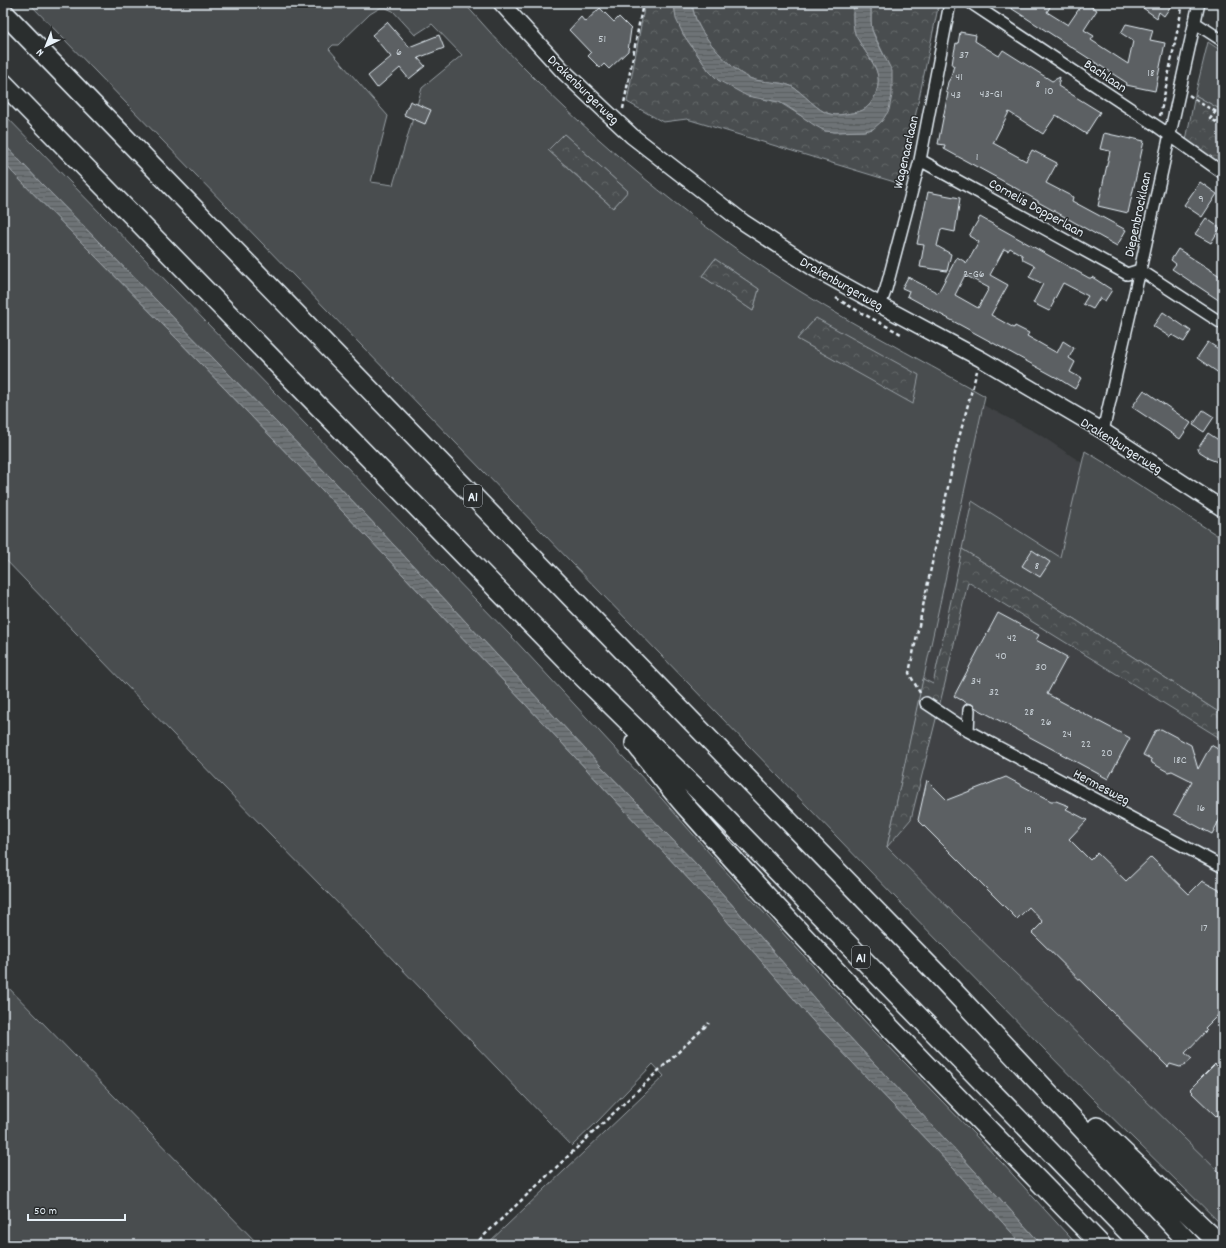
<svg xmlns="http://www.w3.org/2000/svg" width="1226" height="1248" font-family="Dekko,sans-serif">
  <defs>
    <pattern id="forest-crowns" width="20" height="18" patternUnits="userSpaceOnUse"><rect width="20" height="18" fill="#494d4f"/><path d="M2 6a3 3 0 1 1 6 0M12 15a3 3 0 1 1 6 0" fill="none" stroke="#636769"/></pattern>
    <pattern id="water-rules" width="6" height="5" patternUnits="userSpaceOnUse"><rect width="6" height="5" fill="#6e7376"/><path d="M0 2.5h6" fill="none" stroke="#5a5e60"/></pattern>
  </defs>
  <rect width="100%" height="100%" fill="#323536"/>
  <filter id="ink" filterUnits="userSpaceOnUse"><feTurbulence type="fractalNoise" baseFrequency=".025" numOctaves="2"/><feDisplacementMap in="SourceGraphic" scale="8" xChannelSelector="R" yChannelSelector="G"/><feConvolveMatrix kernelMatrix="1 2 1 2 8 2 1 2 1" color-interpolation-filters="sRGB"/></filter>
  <g filter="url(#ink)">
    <!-- built -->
    <path fill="#3f4244" d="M964 395 1037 433 1223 556V1199L864 833Z"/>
    <!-- green -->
    <path fill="#494d4f" stroke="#989fa4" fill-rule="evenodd" d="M29 3H464C483 24 502 46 522 66 599 144 683 214 773 274 841 319 914 356 985 396L887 847 965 924 1223 1176V1226L1092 1098 896 898 395 380ZM380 8H386L393 11 415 35 432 24 462 55 422 88 393 185 371 182 388 116 329 49 333 45H338L370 14ZM564 134 628 191 613 208 580 179 548 150ZM715 259 759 289 753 311 702 276ZM816 318 913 403 797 339Z
      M1208 42 1223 52V111L1195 95Z
      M3 113 512 637 663 800 720 865 826 980 875 1032 1003 1164 1077 1245H1042L973 1169 829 1015 698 866 599 764 332 479 41 183 3 143Z
      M3 160 12 172 179 341 370 540 561 742 720 913 812 1020 954 1169 1023 1245H486L664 1076 653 1064 597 1122 572 1146 375 941 221 784 3 557Z
      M1085 451 1105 463 1223 539V715L1065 613 962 549 972 501 1060 557Z
      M3 982 259 1245H3Z"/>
    <!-- forest -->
    <path fill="url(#forest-crowns)" stroke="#989fa4" d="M645 3H674V8L683 34 709 71 718 80 763 99 779 102 825 131 835 132 864 131 873 129 885 57 872 30 871 21V3H939L901 184 687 119 663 122 627 102Z
      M692 3H854C853 12 852 24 855 33 855 36 858 39 859 41 870 61 885 72 875 96 870 107 863 112 852 113 845 114 837 116 830 114 818 112 803 92 791 86 779 81 764 83 752 79 735 74 707 42 699 26 695 19 693 11 692 3Z
      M1195 95 1223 111V165L1186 140Z
      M564 134 628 191 613 208 548 150Z
      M715 259 759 289 753 311 702 276Z
      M816 318 919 375 913 404 797 339Z
      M962 549 1065 613 1223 715V740L968 582 946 679 911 819 887 847 923 679 933 684Z"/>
    <!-- water -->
    <path fill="url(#water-rules)" stroke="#9fa5aa" d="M674 3H692C693 11 695 19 699 26 707 42 735 74 752 79 764 83 779 81 791 86 803 92 818 112 830 114 837 116 845 114 852 113 863 112 870 107 875 96 885 72 870 61 859 41 858 39 855 36 855 33 852 24 853 12 854 3H871V21L872 30 876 40 892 71V95L889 110 882 121 873 129 864 131 835 132 825 131 814 125 787 106 779 102 747 96 718 80 709 71 683 34 676 19Z
      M3 143 41 183 332 479 599 764 698 866 829 1015 973 1169 1042 1245H1023L954 1169 812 1020 720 913 561 742 370 540 179 341 12 172 3 160Z"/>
    <!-- building -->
    <path fill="#5c6063" stroke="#e8f1f8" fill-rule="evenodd" d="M1003 3H1043L1050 7 1047 12 1068 25 1083 3H1086L1097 10 1084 30 1094 36 1091 40 1128 64 1133 41 1121 33 1126 24 1153 30 1150 40 1165 43 1155 91 1126 85 1127 83Z
      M1136 3H1173L1164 16 1159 12 1157 18Z
      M600 8 614 22 619 17 631 29 628 51 609 69 604 64 600 68 588 56 591 53 569 30 581 17 585 22Z
      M387 22 409 47 439 35 444 48 418 58 425 66 409 79 400 68 377 88 368 76 391 57 372 35Z
      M960 32 976 35 975 41 999 56 1003 50 1052 81 1060 77 1058 86 1100 112 1086 134 1056 115 1043 134 1009 112 993 143 1026 161 1032 150 1057 163 1046 183 1073 197 1072 201 1126 230 1117 246 1038 202V201L1012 186 944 149 945 145 938 144 948 93 946 92 948 82 951 77 954 65H952L953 58 956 43 958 44Z
      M410 101 431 110 425 124 404 115Z
      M1104 133 1131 139V138L1144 141 1128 213 1098 206 1110 151 1100 149Z
      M1200 182 1217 194 1202 217 1184 205Z
      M928 192 960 198 955 232 941 229 937 246 951 254 947 271 920 267 924 245 917 244Z
      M980 217 1089 278H1091L1092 277 1112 290 1105 301 1100 298 1093 309 1083 304 1088 296 1063 283 1053 302H1054L1049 311 1033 303 1043 284 1029 277 1035 266 1023 260 1022 255 1010 248 1008 251 1004 249 990 275 1008 285 991 315 1014 328 1015 326 1029 333 1027 336 1057 353 1063 341 1074 348 1069 358 1075 362 1070 372 1081 378 1075 389 1059 379 907 296 909 291 902 288 908 277 938 293 957 257 967 263 979 242 969 236ZM965 275 989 288 978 308 955 295Z
      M1206 218 1220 228 1211 243 1195 234Z
      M1178 249 1223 278V303L1172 269 1176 264 1171 260Z
      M1163 312 1191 331 1184 342 1172 335 1170 337 1153 326Z
      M1208 342 1223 352V376L1197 358Z
      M1144 390 1191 423 1180 439 1132 407Z
      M1203 410 1214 417 1204 432 1193 425Z
      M1208 433 1223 443V464L1207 458 1208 457 1197 450Z
      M1032 550 1050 562 1040 577 1022 566Z
      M998 613 1039 635 1036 640 1067 657 1047 694 1130 738 1108 779 976 708 972 704 967 703 954 696Z
      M1161 729 1191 745 1198 769 1211 745 1223 752V813L1212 834 1174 814 1192 781 1172 771 1168 772 1152 763 1151 759 1143 755 1155 731Z
      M1006 777 1051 801H1056L1069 806 1066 809 1087 820 1069 839 1090 860 1097 853 1126 881 1151 857 1189 894 1202 881 1223 892V1010L1205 1028 1207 1030 1185 1053 1192 1059 1185 1065 1180 1067 1170 1064 1168 1067 1032 933 1043 922 1029 907 1017 919 918 820 927 780 947 800Z
      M1215 1064 1223 1072V1121L1217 1115 1216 1116 1192 1093 1193 1092 1190 1089Z"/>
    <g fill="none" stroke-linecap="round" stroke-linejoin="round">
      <!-- street casing -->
      <g stroke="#e8f1f8" stroke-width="14">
        <path id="street" d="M971 3 1158 127 1223 173
          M1194 22 1223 41
          M920 160 1127 274 1140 270 1223 324
          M880 305 886 289 920 160 950 3
          M1103 431 1140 270 1199 3
          M926 703 968 731 1223 867
          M968 731 969 710"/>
      </g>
      <!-- secondary casing -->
      <g stroke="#e8f1f8" stroke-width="18">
        <path id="secondary" d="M501 3 564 72 632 136 743 222 815 269 880 305 981 359 1103 431 1223 509"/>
      </g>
      <!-- highway casing -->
      <g stroke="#e8f1f8" stroke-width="22">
        <path id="highway" d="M3 12 943 980 1191 1245
          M3 83 578 672 703 795 1141 1245
          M635 743C653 766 670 789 689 810 821 960 962 1102 1101 1245
          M1097 1127 1221 1245"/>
      </g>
      <!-- path -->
      <path stroke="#e8f1f8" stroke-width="2.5" stroke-dasharray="4 3" stroke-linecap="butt" d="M1189 95 1205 106 1223 115
        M623 109 643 3
        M1216 111 1210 119 1223 125
        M1160 116 1183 3
        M836 298 858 311 903 335
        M920 693 909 673 956 449 977 371
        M474 1245 709 1023"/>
      <!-- street -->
      <use href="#street" stroke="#2a2d2e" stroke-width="11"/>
      <!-- secondary -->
      <use href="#secondary" stroke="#2a2d2e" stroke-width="15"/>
      <!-- highway -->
      <use href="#highway" stroke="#2a2d2e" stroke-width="19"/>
    </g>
  </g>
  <g text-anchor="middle" stroke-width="3" stroke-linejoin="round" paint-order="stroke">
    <!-- number labels -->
    <g font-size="12" fill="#c5cdd3">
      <text x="602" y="42">51</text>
      <text x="399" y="55">6</text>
      <text x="964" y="58">37</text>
      <text x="1151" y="76">18</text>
      <text x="959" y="80">41</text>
      <text x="1038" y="87">8</text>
      <text x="1049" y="94">10</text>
      <text x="991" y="97">43-G1</text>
      <text x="956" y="98">43</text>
      <text x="977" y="160">1</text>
      <text x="1201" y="202">9</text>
      <text x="974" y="277">2-G6</text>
      <text x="1037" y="569">8</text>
      <text x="1012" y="641">42</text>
      <text x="1001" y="659">40</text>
      <text x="1041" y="670">30</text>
      <text x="976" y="684">34</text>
      <text x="994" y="695">32</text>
      <text x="1029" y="715">28</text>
      <text x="1046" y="725">26</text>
      <text x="1067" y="737">24</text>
      <text x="1086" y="747">22</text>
      <text x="1107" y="756">20</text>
      <text x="1180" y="763">18C</text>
      <text x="1201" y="811">16</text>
      <text x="1028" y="833">19</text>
      <text x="1204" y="931">17</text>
    </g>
    <!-- shield labels -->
    <g fill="#2a2d2e" stroke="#afb6bb" stroke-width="1">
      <rect x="464" y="485" width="18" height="22" rx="3"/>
      <rect x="852" y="946" width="18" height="22" rx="3"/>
    </g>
    <g font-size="13" font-weight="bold" fill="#e8f1f8">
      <text x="473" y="501">A1</text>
      <text x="861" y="962">A1</text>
    </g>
    <!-- street labels -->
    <g font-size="14" fill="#e8f1f8" stroke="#2a2d2e">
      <text transform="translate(1106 75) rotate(34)" y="5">Bachlaan</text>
      <text transform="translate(584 89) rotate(44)" y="5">Drakenburgerweg</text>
      <text transform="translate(905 152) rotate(-77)" y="5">Wagenaarlaan</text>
      <text transform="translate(1037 207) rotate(29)" y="5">Cornelis Dopperlaan</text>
      <text transform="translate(1137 214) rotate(-78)" y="5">Diepenbrocklaan</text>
      <text transform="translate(842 283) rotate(30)" y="5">Drakenburgerweg</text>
      <text transform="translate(1122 445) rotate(32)" y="5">Drakenburgerweg</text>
      <text transform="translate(1102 786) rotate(28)" y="5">Hermesweg</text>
    </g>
  </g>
  <!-- margin -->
  <rect width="1226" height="1248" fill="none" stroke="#2a2d2e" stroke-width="16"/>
  <rect x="8" y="8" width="1210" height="1232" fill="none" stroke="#e8f1f8" stroke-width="1.5" filter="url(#ink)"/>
  <!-- north arrow -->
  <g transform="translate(46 46) rotate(223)" stroke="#2a2d2e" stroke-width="3" paint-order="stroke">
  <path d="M0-3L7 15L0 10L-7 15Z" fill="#e8f1f8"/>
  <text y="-6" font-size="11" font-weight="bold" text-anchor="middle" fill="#e8f1f8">N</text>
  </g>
  <!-- scale -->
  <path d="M28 1214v6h97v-6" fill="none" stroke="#e8f1f8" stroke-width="2"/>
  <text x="34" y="1214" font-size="12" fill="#e8f1f8" stroke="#2a2d2e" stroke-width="3" paint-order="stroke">50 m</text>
</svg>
